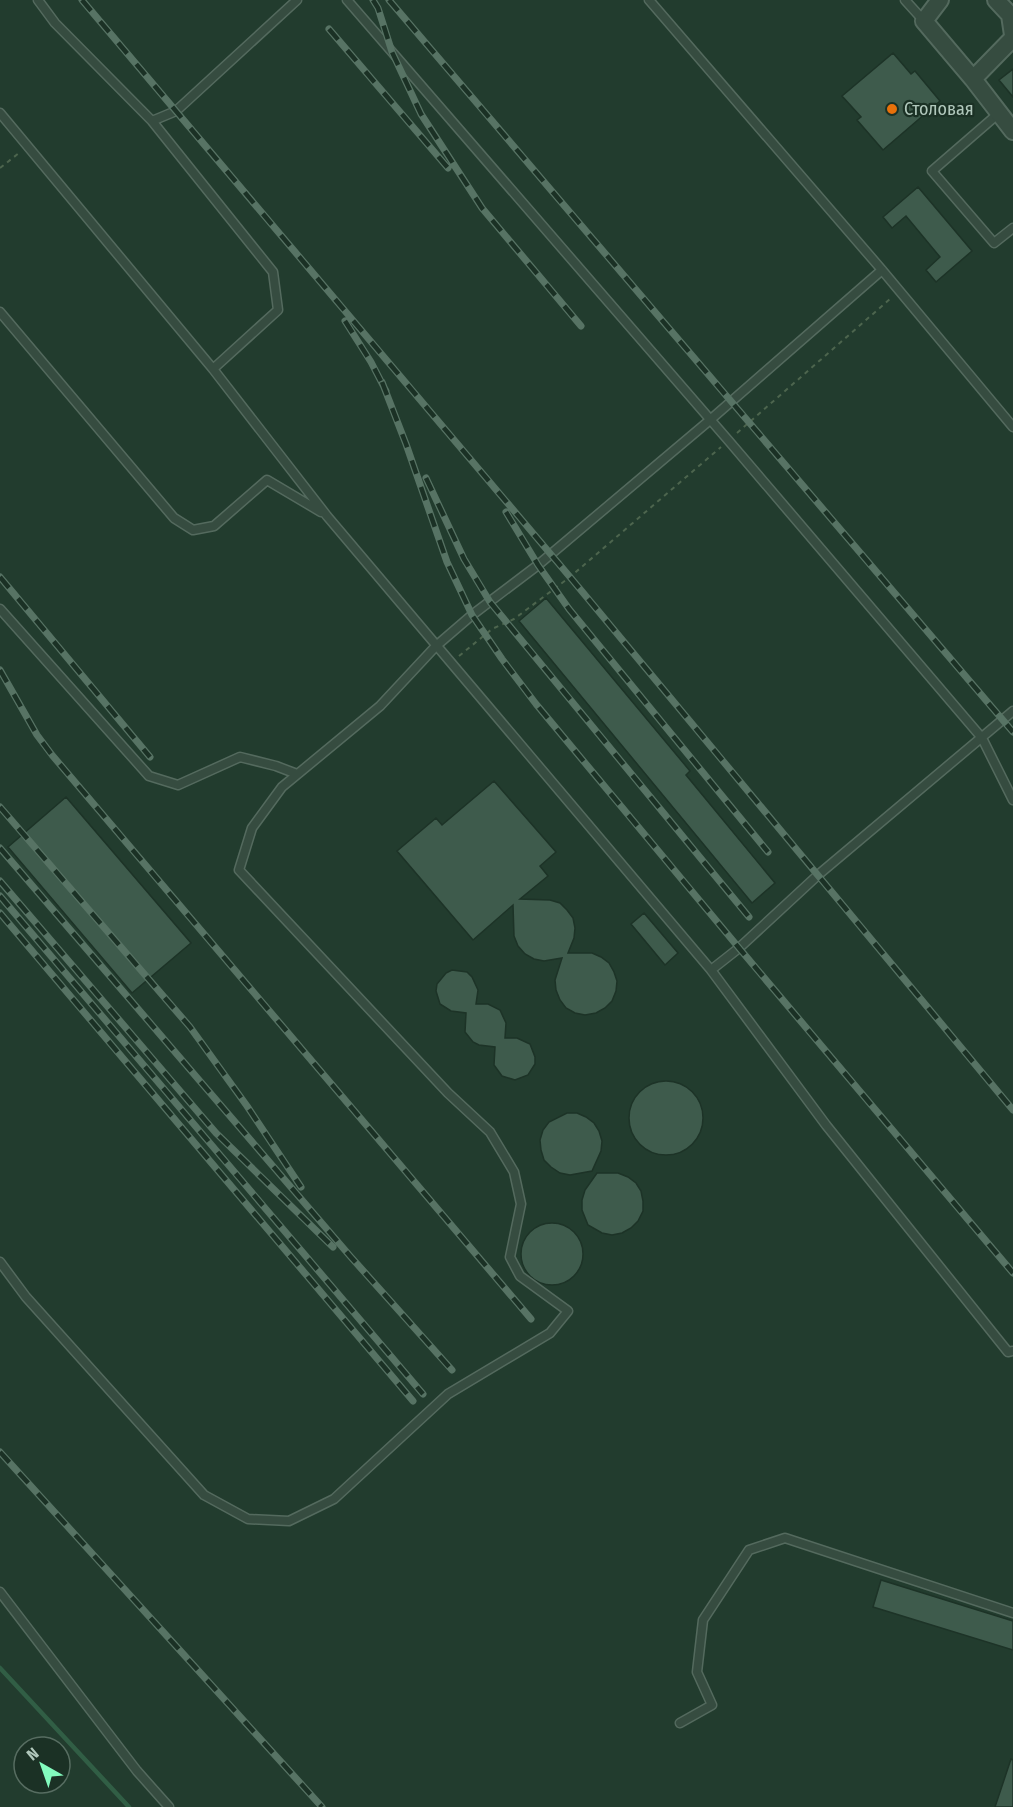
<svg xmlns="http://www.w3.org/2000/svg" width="1013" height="1807" font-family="'Fira Sans Condensed',sans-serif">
  <rect width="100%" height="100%" fill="#223c2e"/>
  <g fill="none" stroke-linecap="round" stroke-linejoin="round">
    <!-- stream -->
    <path stroke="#315e45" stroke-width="4.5" d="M0 1668 129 1807"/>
  </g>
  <!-- building -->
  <path fill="#3e5b4c" stroke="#1d3327" stroke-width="1.5" d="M893 53 911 74 915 71 940 101 883 150 857 120 861 117 842 96Z
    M1013 69V97L999 80Z
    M918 187 972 251 936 282 926 270 940 257 906 216 892 228 883 217Z
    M546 598 690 771 686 775 775 883 752 903 519 621Z
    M494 781 556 852 540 866 548 876 520 899 550 900 560 903 567 910 573 918 575 928 574 938 568 953H592L601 957 609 963 614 972 617 981 616 991 612 1001 605 1008 596 1013 585 1015 575 1013 566 1008 560 1000 556 990 555 980 562 958 544 961 534 959 525 954 518 946 514 936 513 905 473 940 397 851 436 818 442 825Z
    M66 797 191 943 132 993 8 847Z
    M644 913 678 953 665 965 631 924Z
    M452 970 467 972 472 977 478 990 476 1004H488L500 1010 506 1023 505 1038H517L530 1044 535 1057V1064L528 1075 515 1080 502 1076 494 1065 495 1047 479 1045 473 1042 465 1032 466 1013 451 1011 440 1004 436 991 437 984 446 973Z
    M629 1118a37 37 0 1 1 74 0a37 37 0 1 1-74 0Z
    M567 1113H577L586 1117 594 1123 599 1131 602 1141 601 1151 592 1171 570 1175 560 1173 551 1167 544 1160 541 1150 540 1140 543 1130 549 1122Z
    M597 1173H618L628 1177 636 1183 641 1191 643 1201V1211L638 1221 631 1228 622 1233 612 1235 602 1233 588 1225 582 1210V1200L585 1190Z
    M521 1254a31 31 0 1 1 62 0a31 31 0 1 1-62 0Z
    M881 1580 1013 1621V1650L873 1607Z
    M1011 1759 1013 1760V1807H995Z"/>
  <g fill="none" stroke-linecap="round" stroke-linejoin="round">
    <!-- lane casing -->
    <g stroke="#546a5e" stroke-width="11">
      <path id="lane" d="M38 0 55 23 152 121 273 272 278 310 213 369
        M347 0 728 440 982 738 1013 800
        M649 0 882 270 1013 427
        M905 0 924 21
        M0 113 213 369 327 516 711 970 826 1125 1008 1352 1013 1351
        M999 113 932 171 994 243 1013 228
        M152 121 176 111 297 0
        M0 312 174 518 193 530 214 526 267 480 321 512
        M0 609 149 776 178 785 240 757 276 766 297 774
        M711 970 739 948 818 875 1013 711
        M0 1262 26 1297 204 1495 248 1519 289 1521 334 1499 448 1394 550 1333 568 1311 520 1276 510 1257 521 1204 514 1172 490 1132 448 1093 239 870 252 828 282 787 380 706 436 646 472 615 538 565 710 420 882 270
        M0 1592 137 1771 169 1807
        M680 1723 712 1705 697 1672 703 1620 749 1550 785 1538 1013 1613"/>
    </g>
    <!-- street casing -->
    <g stroke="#546a5e" stroke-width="20">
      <path id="street" d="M940 0 924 21 973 79 1013 131
        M996 0 1010 15 1013 35
        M973 79 1013 38"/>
    </g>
    <!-- path -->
    <path stroke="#4d654e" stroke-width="2" stroke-dasharray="4.5 4.5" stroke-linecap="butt" d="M0 168 19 153
      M737 433 890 299
      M459 656 492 629 514 619 570 577 721 447"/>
    <!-- lane -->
    <use href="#lane" stroke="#364c40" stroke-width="8"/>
    <!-- street -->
    <use href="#street" stroke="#364c40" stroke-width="16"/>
    <!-- rail casing -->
    <g stroke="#577364" stroke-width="7">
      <path id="rail" d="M82 0 570 577 1013 1110
        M373 0 378 8 392 52 421 114 482 208 581 326
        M389 0 1013 732
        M329 29 448 168
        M345 321 371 362 386 391
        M382 382 406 444 447 562 472 615 502 659 536 704 739 948 1013 1273
        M426 478 464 559 490 602 749 917
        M506 512 538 565 569 609 768 852
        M0 577 150 757
        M0 670 37 735 52 755 531 1319
        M0 807 190 1027 247 1106 301 1187
        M0 848 350 1256 452 1370
        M0 881 216 1133 333 1247
        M0 896 423 1394
        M0 913 413 1401
        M0 1452 322 1807"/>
    </g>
    <!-- rail -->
    <use href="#rail" stroke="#1b3125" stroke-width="4.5" stroke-dasharray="14" stroke-linecap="butt"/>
  </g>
  <!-- markers -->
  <circle fill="#e8710a" stroke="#1b3125" stroke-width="2" cx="892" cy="109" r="6"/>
  <g text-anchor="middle" stroke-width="4.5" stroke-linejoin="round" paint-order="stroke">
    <!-- poi labels -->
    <g font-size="18" fill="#b1c8bc" stroke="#1b3125" text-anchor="start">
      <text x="904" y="115">Столовая</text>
    </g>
  </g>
  <!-- north arrow -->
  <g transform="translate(42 1765) rotate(320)"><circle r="28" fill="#1b3125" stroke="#576d61" stroke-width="1.5"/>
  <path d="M0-4.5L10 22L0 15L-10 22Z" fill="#83fbbe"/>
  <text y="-9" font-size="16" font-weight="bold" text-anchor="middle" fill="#b1c8bc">N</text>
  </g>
</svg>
